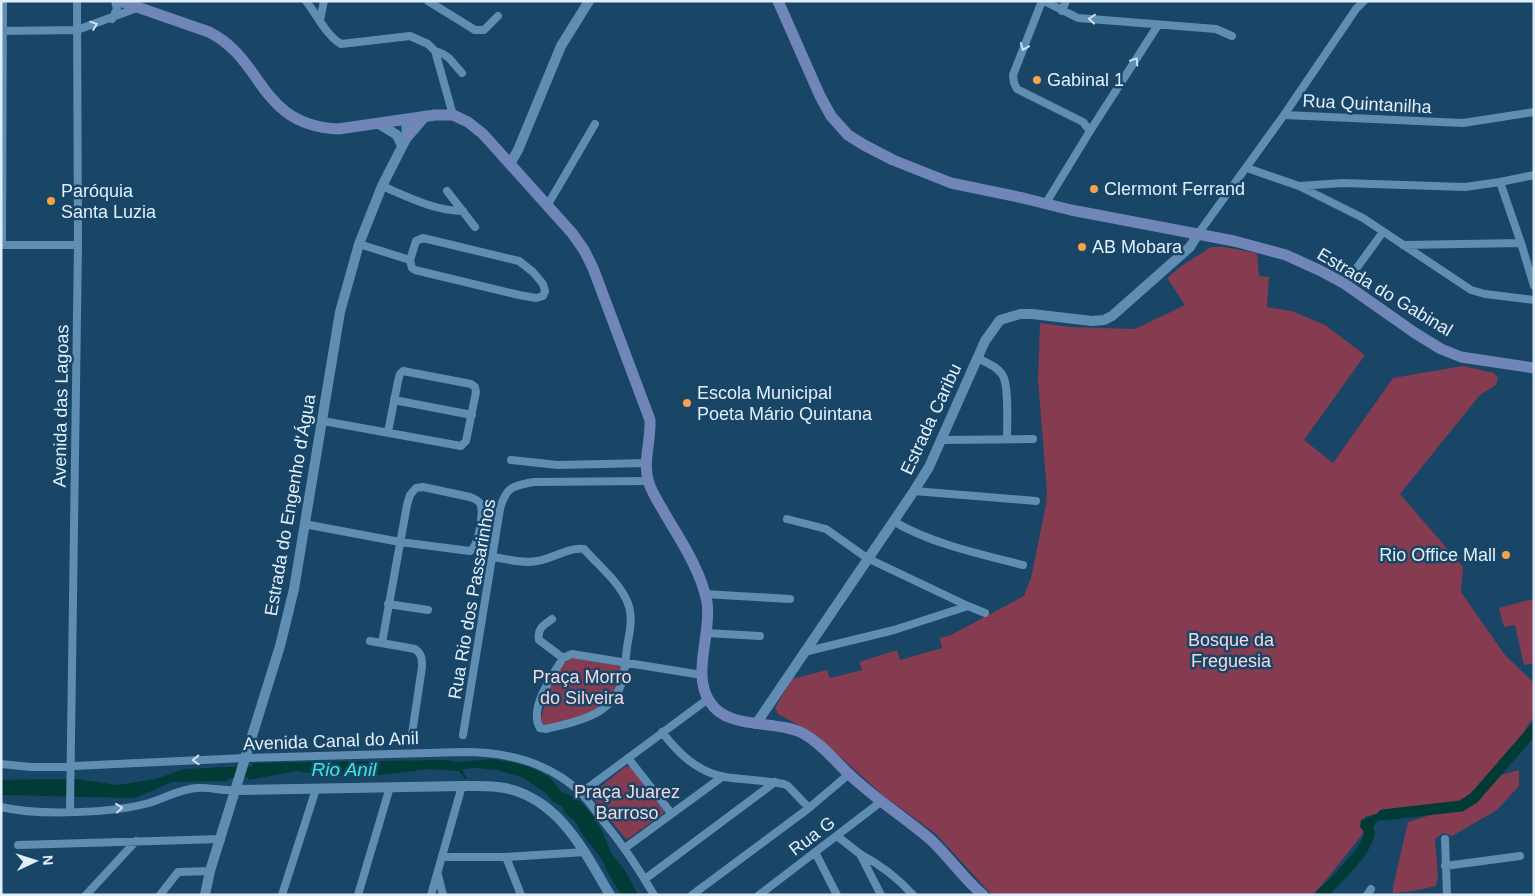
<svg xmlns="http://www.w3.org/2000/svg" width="1535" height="896" font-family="Arial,sans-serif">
  <rect width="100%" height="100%" fill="#194566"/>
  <!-- green -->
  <path fill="#853b50" d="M1211 247H1224L1257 253 1259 276 1269 277 1267 307 1292 311 1325 325 1365 355 1304 440 1333 463 1393 378 1463 366 1494 373 1498 378 1496 385 1480 395 1400 494 1463 567 1461 592 1505 655 1534 683V716L1515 746 1466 798 1448 807 1391 809 1365 817V831L1314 895H995L990 893 936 834 884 796 816 735 778 714 775 708 792 679 827 670 830 678 862 670 859 662 897 650 900 660 942 648 940 638 951 635 1024 596 1031 578 1046 505 1047 493 1038 379 1040 323 1071 327 1135 329 1185 305 1167 278 1183 265Z
    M1533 599 1534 663 1524 665 1515 625 1504 627 1499 608Z
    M574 658 620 666 622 670 618 689 598 711 549 726 542 723 541 719C545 701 554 661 574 658Z
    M630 766 664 811 663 814 628 839 625 838 593 799 592 795 594 792 625 767Z
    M1519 770V786L1497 810 1452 836 1443 833 1435 839 1438 876 1436 886 1414 891 1393 893V887L1408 822 1443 811 1479 793 1501 775Z"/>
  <!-- water -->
  <path fill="#003b35" d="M492 759C517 763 549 768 561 792L576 797 593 816 603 833 611 853 626 872 638 895H621L608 873 601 858 585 838 574 820 565 813 562 807 551 800 547 794 522 777 497 770 477 768 462 769 467 779H465L459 771 429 769 380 775 364 773 330 776 296 771 248 780 253 763 445 760 459 762Z
    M232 767 228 781 172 782 135 798 1 795V780L76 779 118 785 156 779 184 769Z
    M1391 809 1396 813C1388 816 1375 819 1373 829 1371 836 1372 840 1367 844L1368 836 1360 827 1361 820Z"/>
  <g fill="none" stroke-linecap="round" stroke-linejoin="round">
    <!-- river -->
    <path stroke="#003b35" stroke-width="11" d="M216 773 251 772 264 770
      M1383 815 1461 806 1474 798 1534 729
      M1320 895C1332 885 1372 846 1369 831"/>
    <!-- minor -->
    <path stroke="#608db2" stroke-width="8" d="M306 1C317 15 326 35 341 44L410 36 428 44 435 51 443 54 449 58 462 73
      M428 1 475 30H484L498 16
      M1042 1 1013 75 1014 83 1017 89 1083 122 1090 131
      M1044 1 1078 18 1216 29 1232 36
      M1062 11 1066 1
      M112 19 117 9 115 1
      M320 20 324 1
      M1 31 77 30 137 8
      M435 51 453 115
      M1284 115 1356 9 1364 1
      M1247 168 1299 186 1363 218 1471 290 1485 294 1534 300
      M1500 182 1521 243 1534 286
      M382 186C408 197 435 211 463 211
      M1299 186 1343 183 1465 187 1500 182 1534 175
      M447 191 475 227
      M1046 203 1090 131 1158 25
      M547 206 595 124
      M1198 234 1284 115 1463 123 1534 112
      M423 238 519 261 533 272 543 284 545 291 543 296 536 298 519 295 415 270 412 268 410 260 416 241Z
      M359 244 410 260
      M1 245H78
      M2 245 3 1
      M1403 245 1521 243
      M1345 284 1383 232
      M977 358C986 362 998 367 1003 376 1009 387 1007 425 1007 439
      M394 400 472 415
      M323 421 461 446 466 441 476 392 475 387 471 384 403 371 400 374 398 381 388 432
      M941 440 1033 439
      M511 460 558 465 647 463
      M914 491 1036 501
      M787 519 826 529 867 558 968 606 985 613
      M893 521C929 543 983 555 1023 565
      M304 524 400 542 470 551C479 547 484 511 480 503 477 499 474 499 470 497L423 487 416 488 410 495 407 505 382 643
      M493 557C507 559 523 564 537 561 552 559 568 547 584 549 598 565 617 580 626 599 634 614 630 631 627 647 626 657 625 668 623 678 615 715 578 721 546 729L540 728C528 709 553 674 563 658L572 654 702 675
      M704 594 790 599
      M388 604 428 610
      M552 619C544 625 537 628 539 640L563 658
      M706 633 760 636
      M370 641 415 649C422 654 422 659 422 667L412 734
      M804 652 894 630 968 606
      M662 732C678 753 697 772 725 777 744 780 764 780 784 784L788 786 809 808
      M463 735 500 509C506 487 512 486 534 482L648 481
      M628 758 671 813
      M1 764 31 767H52L245 758 464 752C507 752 548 762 580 792 589 801 597 813 604 822 623 845 639 869 654 895
      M581 793 708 699
      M1 807C39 816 113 813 149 803 165 798 180 789 197 788 209 787 222 791 235 790
      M70 811 78 245 77 1
      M837 836 860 854 881 895
      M1445 839 1447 895
      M18 845 221 839
      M625 848 722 777
      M815 852 837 895
      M860 854C881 865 897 877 913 895
      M443 857H506L585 852
      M506 857 521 895
      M1445 866 1520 856
      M438 875 443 895
      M645 879 775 782
      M86 895 136 841
      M160 895 178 872 210 871
      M282 895 316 789
      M358 895 390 787
      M431 895 462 786
      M692 895 809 808 849 774
      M759 895 882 801
      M1367 895 1371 889"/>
    <!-- tertiary -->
    <path stroke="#608db2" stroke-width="10" d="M379 124 397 135 402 146
      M510 164 518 150 561 46 589 1
      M756 724 914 491 929 467 985 341 1000 320 1020 314H1032L1092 321 1104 320 1112 316 1190 247 1198 234
      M235 790 462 786C477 786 491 785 505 788 560 800 584 851 610 895
      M205 895 210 871 280 646 294 589 340 312 359 244 382 186 407 137 406 119"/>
    <!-- secondary -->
    <path stroke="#7186b8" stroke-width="11" d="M120 1 209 32C265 60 258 125 338 129L435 115H453L468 122 483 134 572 233 584 250 593 268 650 420C651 440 643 461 648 480 651 492 659 503 665 514 681 541 701 571 707 602 712 634 691 674 710 702 728 731 777 719 804 734 822 744 834 760 849 774 874 798 904 817 931 840 949 857 964 879 983 895
      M778 1 820 96 831 116 848 135 864 145 893 160 951 183 1023 198 1071 210 1234 241 1286 255 1321 271 1345 284 1415 333 1441 349 1461 357 1534 368
      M407 137 425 116"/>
  </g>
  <!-- one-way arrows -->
  <defs><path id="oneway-chevron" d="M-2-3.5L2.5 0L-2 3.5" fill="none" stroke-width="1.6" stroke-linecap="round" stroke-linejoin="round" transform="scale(1.25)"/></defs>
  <g stroke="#cee0f1">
    <use href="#oneway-chevron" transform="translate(1092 19) rotate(-175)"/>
    <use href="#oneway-chevron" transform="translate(94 25) rotate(-19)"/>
    <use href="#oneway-chevron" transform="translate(1024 47) rotate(112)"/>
    <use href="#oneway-chevron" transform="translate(1135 61) rotate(-57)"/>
    <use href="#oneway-chevron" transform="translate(196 760) rotate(178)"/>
    <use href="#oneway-chevron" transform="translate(119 808) rotate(-6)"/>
  </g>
  <!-- markers -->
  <g fill="#f6a248" stroke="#194566" stroke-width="2">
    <circle cx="1037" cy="80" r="5"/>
    <circle cx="1094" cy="189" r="5"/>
    <circle cx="51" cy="201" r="5"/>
    <circle cx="1082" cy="247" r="5"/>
    <circle cx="687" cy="403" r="5"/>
    <circle cx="1506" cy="555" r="5"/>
  </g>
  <g text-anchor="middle" stroke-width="5" stroke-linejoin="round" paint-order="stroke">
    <!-- poi labels -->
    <g font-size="18" fill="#e1effc" stroke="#194566" text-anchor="start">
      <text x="1047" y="86">Gabinal 1</text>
      <text x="1104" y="195">Clermont Ferrand</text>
      <text x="61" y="197">Paróquia<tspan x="61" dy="21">Santa Luzia</tspan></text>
      <text x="1092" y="253">AB Mobara</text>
      <text x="697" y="399">Escola Municipal<tspan x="697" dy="21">Poeta Mário Quintana</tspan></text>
      <text x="1496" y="561" text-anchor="end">Rio Office Mall</text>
    </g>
    <!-- street labels -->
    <g font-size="18" fill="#e1effc" stroke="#194566">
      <text transform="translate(1367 104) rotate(3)" y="6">Rua Quintanilha</text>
      <text transform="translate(1385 292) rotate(31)" y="6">Estrada do Gabinal</text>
      <text transform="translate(61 406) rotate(-89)" y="6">Avenida das Lagoas</text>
      <text transform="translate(931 419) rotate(-65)" y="6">Estrada Caribu</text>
      <text transform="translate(290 505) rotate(-80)" y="6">Estrada do Engenho d'Água</text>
      <text transform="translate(472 599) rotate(-80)" y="6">Rua Rio dos Passarinhos</text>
      <text transform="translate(331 741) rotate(-2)" y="6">Avenida Canal do Anil</text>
      <text transform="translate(812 836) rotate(-37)" y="6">Rua G</text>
    </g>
    <!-- park labels -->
    <g font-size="18" fill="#f6d7de" stroke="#194566">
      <text x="1231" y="646">Bosque da<tspan x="1231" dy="21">Freguesia</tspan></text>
      <text x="582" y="683">Praça Morro<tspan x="582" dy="21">do Silveira</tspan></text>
      <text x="627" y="798">Praça Juarez<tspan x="627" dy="21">Barroso</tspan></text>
    </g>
    <!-- water labels -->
    <g font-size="19" font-style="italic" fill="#3ce8d6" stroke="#194566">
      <text x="344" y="776">Rio Anil</text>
    </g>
  </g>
  <!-- border -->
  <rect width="1535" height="896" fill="none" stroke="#e1effc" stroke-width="5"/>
  <!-- north arrow -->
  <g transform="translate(35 861) rotate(86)" stroke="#194566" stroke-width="4" paint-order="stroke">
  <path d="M0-4L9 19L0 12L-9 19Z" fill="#e1effc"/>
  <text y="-8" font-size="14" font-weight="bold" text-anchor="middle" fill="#e1effc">N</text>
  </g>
</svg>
